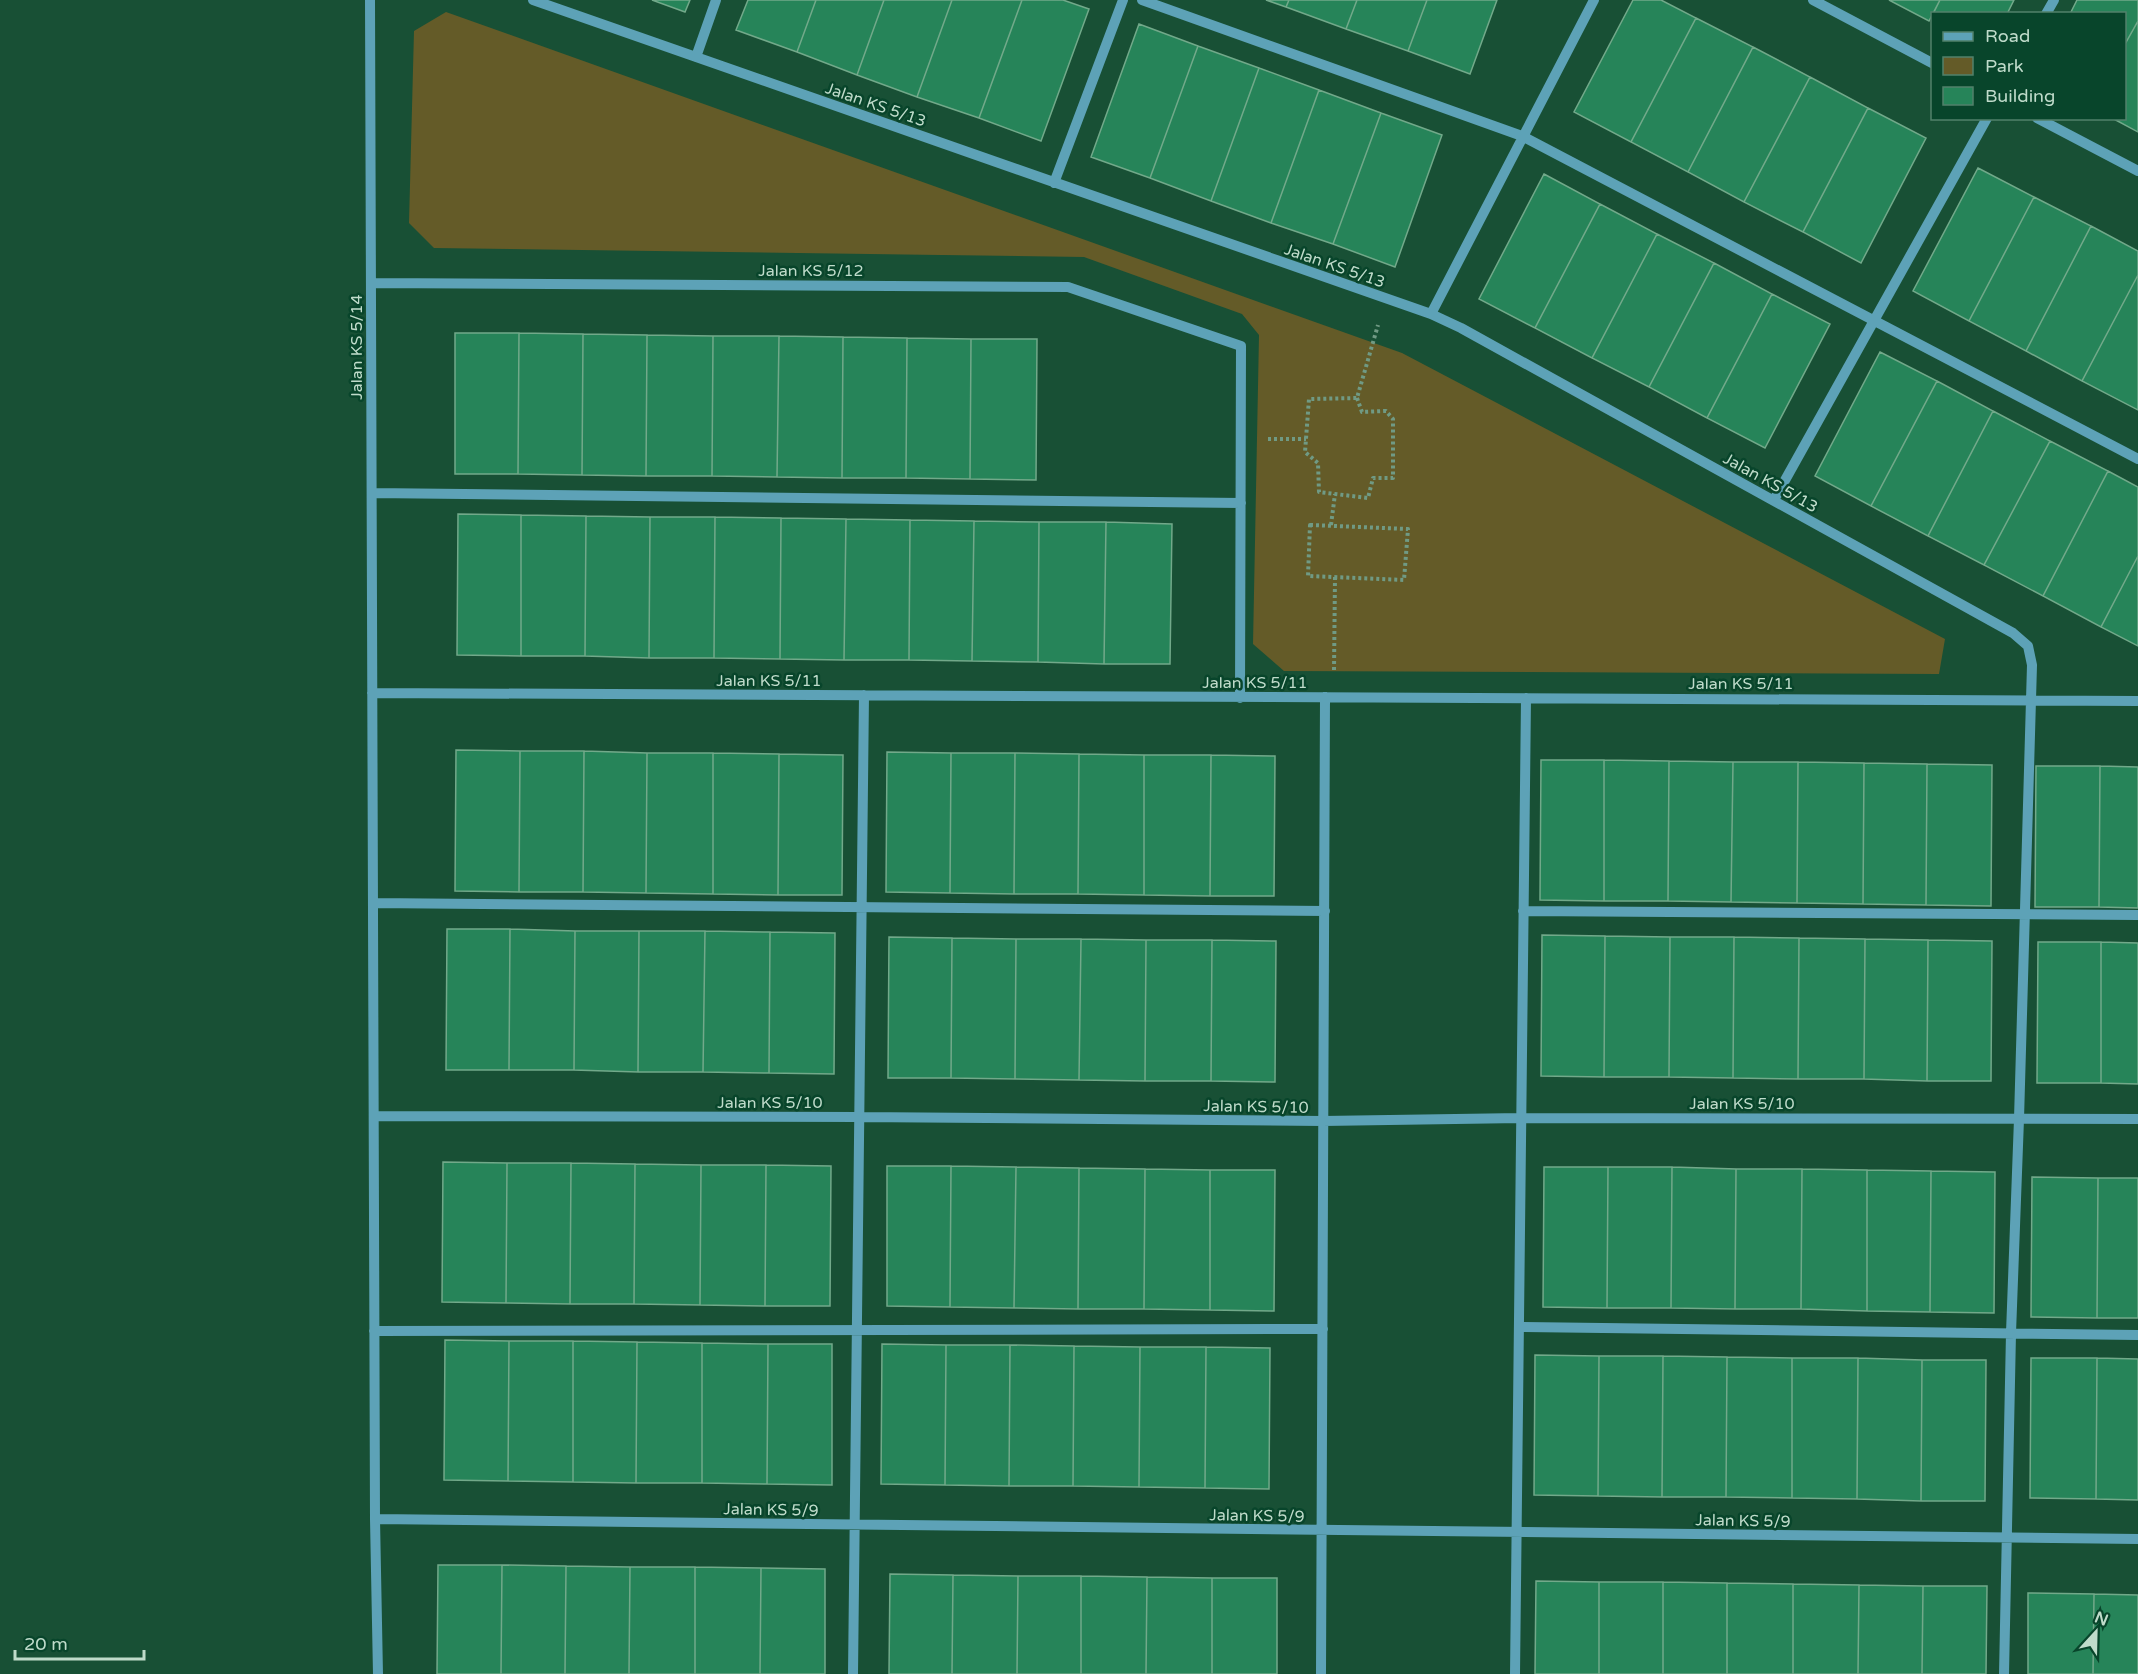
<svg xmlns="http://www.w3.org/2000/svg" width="2138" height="1674" font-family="'Varela Round',sans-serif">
  <rect width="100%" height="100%" fill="#185035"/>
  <!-- green -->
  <path fill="#645b28" d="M446 12 1402 353 1945 639 1939 674 1284 671 1253 644 1259 335 1242 314 1084 257 434 248 409 223 414 31Z"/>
  <!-- building -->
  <path fill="#268459" stroke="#72a98a" stroke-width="1.5" d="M652 0H690L685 12Z
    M748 0H816L797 52 736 30Z
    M816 0H884L857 75 797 52Z
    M884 0H952L917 97 857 75Z
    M952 0H1022L979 118 917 97Z
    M1022 0H1063L1089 9 1041 141 979 118Z
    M1266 0H1289L1286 7Z
    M1289 0H1357L1346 29 1286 7Z
    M1357 0H1427L1408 51 1346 29Z
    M1427 0H1497L1470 74 1408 51Z
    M1633 0H1661L1696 18 1631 142 1574 112Z
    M1889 0H1940L1929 21Z
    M1940 0H2014L2007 14H1933Z
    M2077 0H2138V21L2124 46V14H2070Z
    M1696 18 1753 47 1688 172 1631 142Z
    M2138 21V132L2112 118H2124V46Z
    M1139 24 1198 46 1150 178 1091 157Z
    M1198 46 1259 68 1211 201 1150 178Z
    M1753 47 1810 77 1744 202 1688 172Z
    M1259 68 1319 90 1271 223 1211 201Z
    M1810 77 1868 108 1803 232 1744 202Z
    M1319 90 1381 113 1333 244 1271 223Z
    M1868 108 1926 138 1861 263 1803 232Z
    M1381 113 1442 135 1395 267 1333 244Z
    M1978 168 2034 197 1969 321 1913 291Z
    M1544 174 1600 204 1535 328 1479 299Z
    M2034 197 2091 226 2026 351 1969 321Z
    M1600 204 1657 234 1592 358 1535 328Z
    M2091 226 2138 251V275L2082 381 2026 351Z
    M1657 234 1714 263 1649 387 1592 358Z
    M1714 263 1772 294 1707 418 1649 387Z
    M2138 275V410L2082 381Z
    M1772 294 1830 324 1765 448 1707 418Z
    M455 333H519L518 474H455Z
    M519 333 583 334 582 475 518 474Z
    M583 334 647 335 646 476 582 475Z
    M647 335 713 336 712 476H646Z
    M713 336H779L777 477 712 476Z
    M779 336 843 337 842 478 777 477Z
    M843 337 907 338 906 478H842Z
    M907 338 971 339 970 479 906 478Z
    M971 339H1037L1036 480 970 479Z
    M1880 352 1937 381 1871 506 1815 476Z
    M1937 381 1993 411 1928 536 1871 506Z
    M1993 411 2050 441 1984 565 1928 536Z
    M2050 441 2108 471 2043 596 1984 565Z
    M2108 471 2138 487V556L2101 627 2043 596Z
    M458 514 521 515V656L457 655Z
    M521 515 586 516 585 656H521Z
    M586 516 650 517 649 658 585 656Z
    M650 517H715L714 658H649Z
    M715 517 781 518 780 659 714 658Z
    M781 518 846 519 844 660 780 659Z
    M846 519 910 520 909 660H844Z
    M910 520 974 521 972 661 909 660Z
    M974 521 1039 522 1038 662 972 661Z
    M1039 522H1106L1104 664 1038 662Z
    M1106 522 1172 524 1170 664H1104Z
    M2138 556V646L2101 627Z
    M456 750 520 751 519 892 455 891Z
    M520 751H584L583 892H519Z
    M584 751 647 753 646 893 583 892Z
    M887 752 951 753 950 893 886 892Z
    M647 753H713V894L646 893Z
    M713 753 779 754 778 895 713 894Z
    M951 753H1015L1014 894 950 893Z
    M1015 753 1079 754 1078 894H1014Z
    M779 754 843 755 842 895H778Z
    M1079 754 1144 755V895L1078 894Z
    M1144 755H1211L1210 896 1144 895Z
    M1211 755 1275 756 1274 896H1210Z
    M1541 760H1604V901L1540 900Z
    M1604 760 1669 761 1668 901H1604Z
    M1669 761 1733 762 1731 902 1668 901Z
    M1733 762H1798L1797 903 1731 902Z
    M1798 762 1864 763 1863 904 1797 903Z
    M1864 763 1927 764 1926 905 1863 904Z
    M1927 764 1992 765 1991 906 1926 905Z
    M2036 766H2100L2099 907H2035Z
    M2100 766 2138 767V908L2099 907Z
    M447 929H510L509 1070H446Z
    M510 929 575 931 574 1070H509Z
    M575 931H639L638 1072 574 1070Z
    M639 931H705L703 1072H638Z
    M705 931 770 932 769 1073 703 1072Z
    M770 932 835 933 834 1074 769 1073Z
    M1542 935 1605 936 1604 1077 1541 1076Z
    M1605 936 1670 937 1669 1077H1604Z
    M889 937 952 938 951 1078H888Z
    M1670 937H1734L1733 1078 1669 1077Z
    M1734 937 1799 938 1798 1079 1733 1078Z
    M952 938 1016 939 1015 1079 951 1078Z
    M1799 938 1865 939 1864 1079H1798Z
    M1016 939H1081L1079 1080 1015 1079Z
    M1081 939 1146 940 1145 1081 1079 1080Z
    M1865 939 1928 940 1927 1081 1864 1079Z
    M1146 940H1212L1211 1081H1145Z
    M1212 940 1276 941 1275 1082 1211 1081Z
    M1928 940 1992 941 1991 1081H1927Z
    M2038 942H2101V1083H2037Z
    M2101 942 2138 943V1084L2101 1083Z
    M443 1162 507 1163 506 1303 442 1302Z
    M507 1163H571L570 1304 506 1303Z
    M571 1163 635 1164 634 1304H570Z
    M635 1164 701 1165 700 1305 634 1304Z
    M701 1165H766L765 1306 700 1305Z
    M766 1165 831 1166 830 1306H765Z
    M887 1166H951L950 1307 887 1306Z
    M951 1166 1016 1167 1014 1308 950 1307Z
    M1016 1167 1079 1168 1078 1309 1014 1308Z
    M1544 1167H1608L1607 1308 1543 1307Z
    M1608 1167H1672L1671 1308H1607Z
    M1672 1167 1736 1169 1735 1309 1671 1308Z
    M1079 1168 1145 1169 1144 1309H1078Z
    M1145 1169 1210 1170V1310L1144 1309Z
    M1736 1169H1802L1801 1309H1735Z
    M1802 1169 1867 1170V1311L1801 1309Z
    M1210 1170H1275L1274 1311 1210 1310Z
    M1867 1170 1931 1171 1930 1312 1867 1311Z
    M1931 1171 1995 1172 1994 1313 1930 1312Z
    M2032 1177 2098 1178 2097 1318 2031 1317Z
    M2098 1178H2138V1318H2097Z
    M445 1340 509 1341 508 1481 444 1480Z
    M509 1341H573V1482L508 1481Z
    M573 1341 637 1342 636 1483 573 1482Z
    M637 1342 702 1343V1483H636Z
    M702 1343 768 1344 767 1484 702 1483Z
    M768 1344H832V1485L767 1484Z
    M882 1344 946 1345 945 1485 881 1484Z
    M946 1345H1010L1009 1486 945 1485Z
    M1010 1345 1074 1346 1073 1486H1009Z
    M1074 1346 1140 1347 1139 1487 1073 1486Z
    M1140 1347H1206L1205 1488 1139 1487Z
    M1206 1347 1270 1348 1269 1489 1205 1488Z
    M1535 1355 1599 1356 1598 1496 1534 1495Z
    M1599 1356H1663L1662 1497 1598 1496Z
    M1663 1356 1727 1357 1726 1497H1662Z
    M1727 1357 1792 1358V1498L1726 1497Z
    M1792 1358H1858L1857 1499 1792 1498Z
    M1858 1358 1922 1360 1921 1501 1857 1499Z
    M2031 1358H2097L2096 1499 2030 1498Z
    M2097 1358 2138 1359V1500L2096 1499Z
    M1922 1360H1986L1985 1501H1921Z
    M438 1565H502L501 1674H437Z
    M502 1565 566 1566 565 1674H501Z
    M566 1566 630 1567 629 1674H565Z
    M630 1567H695V1674H629Z
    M695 1567 761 1568 760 1674H695Z
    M761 1568 825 1569V1674H760Z
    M890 1574 953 1575 952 1674H889Z
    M953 1575 1018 1576 1017 1674H952Z
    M1018 1576H1081V1674H1017Z
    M1081 1576 1147 1577 1146 1674H1081Z
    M1147 1577 1212 1578V1674H1146Z
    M1212 1578H1277V1674H1212Z
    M1536 1581 1599 1582V1674H1535Z
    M1599 1582H1663V1674H1599Z
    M1663 1582 1727 1583V1674H1663Z
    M1727 1583 1793 1584V1674H1727Z
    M1793 1584 1859 1585 1858 1674H1793Z
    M1859 1585 1923 1586 1922 1674H1858Z
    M1923 1586H1987L1986 1674H1922Z
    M2028 1593 2094 1594 2093 1674H2028Z
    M2094 1594 2138 1595V1674H2093Z"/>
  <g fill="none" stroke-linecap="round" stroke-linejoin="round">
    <!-- path -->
    <path stroke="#709a84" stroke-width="4" stroke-dasharray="3 3" stroke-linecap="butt" d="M1357 398 1362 412 1386 411 1393 419V478H1373L1368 498 1319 492 1318 463 1305 452 1309 399 1357 398 1378 325
      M1268 439H1306
      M1310 525 1408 529 1404 580 1308 576Z
      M1331 525 1335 494
      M1334 670 1335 577"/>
    <!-- minor -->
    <path stroke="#5da2b7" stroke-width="10" d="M370 0 375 1519 378 1674
      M533 0 1431 314 1461 328 2013 633 2028 646 2032 665 2019 1119 2011 1333 2004 1674
      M1142 0 1522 136 2138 459
      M1813 0 1932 63
      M2046 14 2054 0
      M696 57 716 0
      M2037 118 2138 171
      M1054 183 1123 0
      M371 283 1068 287 1241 346 1240 698
      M1431 314 1594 0
      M372 493 1241 503
      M1774 500 1987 118
      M372 693 2138 701
      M373 903 1325 911
      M1523 911 2138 915
      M374 1116 859 1117 1323 1121 1521 1118 2138 1119
      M1519 1327 2138 1335
      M374 1331 1323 1329
      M375 1519 2138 1539
      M853 1674 864 695
      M1321 1674 1325 697
      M1515 1674 1526 698"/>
  </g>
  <g text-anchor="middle" stroke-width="5" stroke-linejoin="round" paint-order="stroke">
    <!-- street labels -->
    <g font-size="16" fill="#bfdbca" stroke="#08452b">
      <text transform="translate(876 104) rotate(19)" y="6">Jalan KS 5/13</text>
      <text transform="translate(1335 265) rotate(19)" y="6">Jalan KS 5/13</text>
      <text x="811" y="276">Jalan KS 5/12</text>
      <text transform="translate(356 347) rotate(-90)" y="6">Jalan KS 5/14</text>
      <text transform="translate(1771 482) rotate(29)" y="6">Jalan KS 5/13</text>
      <text x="769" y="686">Jalan KS 5/11</text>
      <text x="1255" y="688">Jalan KS 5/11</text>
      <text x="1741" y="689">Jalan KS 5/11</text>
      <text x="770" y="1108">Jalan KS 5/10</text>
      <text x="1742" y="1109">Jalan KS 5/10</text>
      <text transform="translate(1256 1106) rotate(1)" y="6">Jalan KS 5/10</text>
      <text transform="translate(771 1509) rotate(1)" y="6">Jalan KS 5/9</text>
      <text transform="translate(1257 1515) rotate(1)" y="6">Jalan KS 5/9</text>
      <text transform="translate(1743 1520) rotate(1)" y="6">Jalan KS 5/9</text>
    </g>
  </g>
  <!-- legend -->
  <rect x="1931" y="12" width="195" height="108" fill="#08452b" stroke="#51816b" stroke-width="1.5"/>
  <rect x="1943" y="32" width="30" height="9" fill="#5da2b7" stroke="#51816b" stroke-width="1.5"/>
  <text x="1985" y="42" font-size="18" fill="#bfdbca">Road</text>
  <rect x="1943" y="57" width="30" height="18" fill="#645b28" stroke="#51816b" stroke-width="1.5"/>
  <text x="1985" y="72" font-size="18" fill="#bfdbca">Park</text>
  <rect x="1943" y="87" width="30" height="18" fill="#268459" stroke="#51816b" stroke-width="1.5"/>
  <text x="1985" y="102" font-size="18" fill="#bfdbca">Building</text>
  <!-- north arrow -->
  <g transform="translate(2096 1632) rotate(22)" stroke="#08452b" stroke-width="4.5" paint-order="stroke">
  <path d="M0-4.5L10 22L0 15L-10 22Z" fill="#bfdbca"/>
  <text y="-9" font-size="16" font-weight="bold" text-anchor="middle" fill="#bfdbca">N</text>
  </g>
  <!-- scale -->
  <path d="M15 1650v9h129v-9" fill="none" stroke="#bfdbca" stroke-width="3"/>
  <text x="24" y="1650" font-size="18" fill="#bfdbca" stroke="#08452b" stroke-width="4.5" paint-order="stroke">20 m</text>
</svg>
